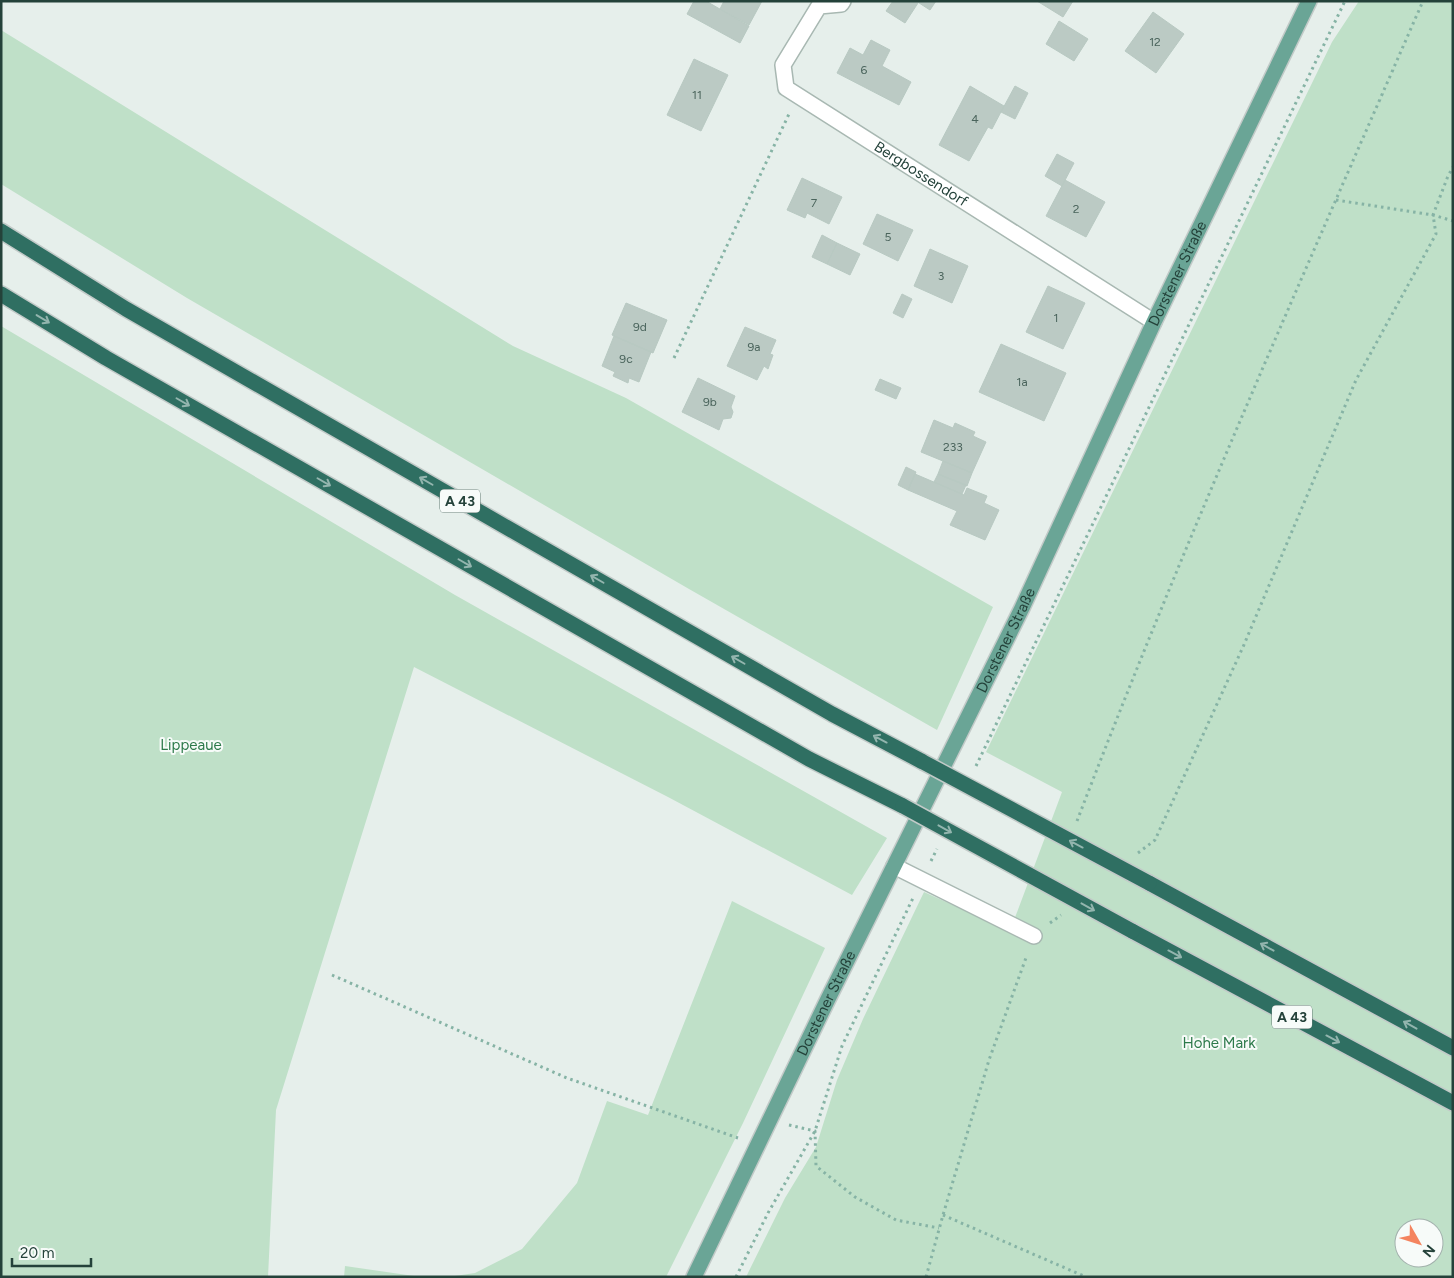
<svg xmlns="http://www.w3.org/2000/svg" width="1454" height="1278" font-family="Figtree,sans-serif">
  <rect width="100%" height="100%" fill="#e6efeb"/>
  <!-- green -->
  <path fill="#bfe0c8" fill-rule="evenodd" d="M1359 1H1453V1277H746L785 1198 816 1147 837 1080 863 1019 924 892 1010 931 1062 792 986 752 1332 42ZM1404 1228H1434V1258H1404Z
    M1 30 513 346 626 398 993 607 937 730 689 589 187 298 1 184Z
    M1 326 455 595 887 838 852 895 668 797 414 667 276 1110 268 1277H1Z
    M732 901 825 948 743 1123 666 1277H448L475 1273 522 1249 577 1183 607 1101 648 1115Z
    M345 1266 421 1277H344Z"/>
  <!-- building -->
  <path fill="#bbcac4" stroke="#b8c9c2" d="M694 1H706L749 26 740 43 687 14Z
    M724 1H762L749 25 720 9Z
    M893 1H915L918 3 905 23 886 11Z
    M916 1H936L930 10Z
    M1037 1H1073L1063 17Z
    M1153 12 1184 34 1156 73 1125 51Z
    M1059 21 1088 39 1074 61 1046 44Z
    M871 40 890 50 882 66 911 82 899 105 837 73 850 48 863 55Z
    M694 59 728 75 701 131 667 115Z
    M970 86 1004 106 992 129 988 127 969 161 939 145Z
    M1015 86 1028 93 1015 119 1001 112Z
    M1057 154 1074 163 1062 186 1045 176Z
    M802 178 842 197 829 224 807 213 805 218 787 210Z
    M1065 180 1105 202 1086 237 1046 216Z
    M877 214 913 230 898 261 863 244Z
    M822 235 837 243 827 264 812 257Z
    M837 243 860 254 850 275 827 264Z
    M930 249 968 266 952 303 914 286Z
    M1048 286 1085 303 1063 349 1026 332Z
    M902 294 912 299 903 318 893 313Z
    M626 303 667 320 653 353 612 335Z
    M745 327 776 340 770 354 773 355 768 369 764 366 757 380 727 366Z
    M614 336 651 352 639 382 629 378 628 383 613 376 615 372 602 366Z
    M1001 344 1066 373 1044 421 979 392Z
    M698 378 735 396 731 407 733 412 731 418 723 419 719 430 682 412Z
    M880 379 901 388 896 399 875 390Z
    M934 420 953 428 955 423 975 432 973 436 986 442 972 473 921 452Z
    M943 461 972 473 967 486 938 474Z
    M906 467 916 472 908 490 898 485Z
    M915 474 964 495 967 488 987 496 984 503 999 510 985 540 950 525 957 511 908 490Z
    M938 474 966 485 962 494 934 482Z"/>
  <g fill="none" stroke-linecap="round" stroke-linejoin="round">
    <!-- minor casing -->
    <g stroke="#a8b8b2" stroke-width="18">
      <g id="minor">
        <path id="s1" d="M843 1 841 4 819 6 783 65 786 88 1154 322"/>
        <path d="M894 866 1034 936"/>
      </g>
    </g>
    <!-- major casing -->
    <g stroke="#c2cac8" stroke-width="18">
      <g id="major">
        <path id="s2" d="M694 1277 828 999 1022 608 1154 322 1309 1"/>
      </g>
    </g>
    <!-- highway casing -->
    <g stroke="#c2cac8" stroke-width="18">
      <path id="highway" d="M1 231 126 309 832 714 923 762
        M1 294 106 358 809 759 903 806
        M1149 883 1453 1048
        M1132 931 1453 1103"/>
    </g>
    <!-- path -->
    <path stroke="#86b3a5" stroke-width="3" stroke-dasharray="2.5 4" stroke-linecap="butt" d="M1336 200 1433 215 1453 221
      M674 358 789 114
      M976 766 1345 1
      M1077 821C1183 544 1304 273 1423 1
      M1138 853 1155 840 1243 647 1356 380 1436 234 1433 215 1448 176 1453 167
      M931 861 937 849
      M1050 923 1061 915
      M332 975 567 1078 738 1138
      M789 1125 815 1131 816 1166 855 1197 896 1220 939 1228
      M943 1215 1086 1277
      M736 1277 768 1213 815 1131 842 1046 913 898
      M926 1277 943 1215 989 1060 1027 955"/>
    <!-- minor -->
    <use href="#minor" stroke="#fff" stroke-width="15"/>
    <!-- major -->
    <use href="#major" stroke="#6aa596" stroke-width="15"/>
    <!-- highway -->
    <use href="#highway" stroke="#2f6f62" stroke-width="15"/>
    <!-- highway-bridge casing -->
    <g stroke="#c2cac8" stroke-width="18" stroke-linecap="butt">
      <path id="highway-bridge" d="M923 762 1149 883
        M903 806 1132 931"/>
    </g>
    <!-- highway-bridge -->
    <use href="#highway-bridge" stroke="#2f6f62" stroke-width="15"/>
  </g>
  <!-- one-way arrows -->
  <defs><path id="oneway-shaft" d="M-6 0H5M1.5-3L5.5 0L1.5 3" fill="none" stroke-width="1.6" stroke-linecap="round" stroke-linejoin="round" transform="scale(1.25)"/></defs>
  <g stroke="#93b5ae">
    <use href="#oneway-shaft" transform="translate(43 319) rotate(31)"/>
    <use href="#oneway-shaft" transform="translate(183 402) rotate(30)"/>
    <use href="#oneway-shaft" transform="translate(426 481) rotate(-150)"/>
    <use href="#oneway-shaft" transform="translate(324 482) rotate(30)"/>
    <use href="#oneway-shaft" transform="translate(465 563) rotate(30)"/>
    <use href="#oneway-shaft" transform="translate(597 579) rotate(-150)"/>
    <use href="#oneway-shaft" transform="translate(738 660) rotate(-150)"/>
    <use href="#oneway-shaft" transform="translate(880 739) rotate(-152)"/>
    <use href="#oneway-shaft" transform="translate(945 829) rotate(29)"/>
    <use href="#oneway-shaft" transform="translate(1076 844) rotate(-152)"/>
    <use href="#oneway-shaft" transform="translate(1088 907) rotate(29)"/>
    <use href="#oneway-shaft" transform="translate(1267 947) rotate(-151)"/>
    <use href="#oneway-shaft" transform="translate(1175 954) rotate(28)"/>
    <use href="#oneway-shaft" transform="translate(1410 1025) rotate(-151)"/>
    <use href="#oneway-shaft" transform="translate(1333 1039) rotate(28)"/>
  </g>
  <g text-anchor="middle" stroke-width="4" stroke-linejoin="round" paint-order="stroke">
    <!-- number labels -->
    <g font-size="12" fill="#4a645c">
      <text x="1155" y="46">12</text>
      <text x="864" y="74">6</text>
      <text x="697" y="99">11</text>
      <text x="975" y="123">4</text>
      <text x="814" y="207">7</text>
      <text x="1076" y="213">2</text>
      <text x="888" y="241">5</text>
      <text x="941" y="280">3</text>
      <text x="1056" y="322">1</text>
      <text x="640" y="331">9d</text>
      <text x="754" y="351">9a</text>
      <text x="626" y="363">9c</text>
      <text x="1022" y="386">1a</text>
      <text x="710" y="406">9b</text>
      <text x="953" y="451">233</text>
    </g>
    <!-- shield labels -->
    <g fill="#f7fbf9" stroke="#637a73" stroke-width="1">
      <rect x="440" y="489.5" width="40" height="23" rx="4"/>
      <rect x="1272" y="1005.5" width="40" height="23" rx="4"/>
    </g>
    <g font-size="14" font-weight="bold" fill="#24423a">
      <text x="460" y="506">A 43</text>
      <text x="1292" y="1022">A 43</text>
    </g>
    <!-- street labels -->
    <g font-size="15" fill="#24423a" stroke="#f7fbf9">
      <text dy="5" stroke="none"><textPath href="#s1" startOffset="278">Bergbossendorf</textPath></text>
      <text dy="5" stroke="none"><textPath href="#s2" startOffset="1114">Dorstener Straße</textPath></text>
      <text dy="5" stroke="none"><textPath href="#s2" startOffset="709">Dorstener Straße</textPath></text>
      <text dy="5" stroke="none"><textPath href="#s2" startOffset="304">Dorstener Straße</textPath></text>
    </g>
    <!-- park labels -->
    <g font-size="15" fill="#2d7a4b" stroke="#f7fbf9">
      <text x="191" y="750">Lippeaue</text>
      <text x="1219" y="1048">Hohe Mark</text>
    </g>
  </g>
  <!-- border -->
  <rect width="1454" height="1278" fill="none" stroke="#24423a" stroke-width="5"/>
  <!-- north arrow -->
  <g transform="translate(1419 1243) rotate(129)"><circle r="24" fill="#f7fbf9" stroke="#a3b1ad"/>
  <path d="M0-4L9 19L0 12L-9 19Z" fill="#f4845f"/>
  <text y="-8" font-size="14" font-weight="bold" text-anchor="middle" fill="#24423a">N</text>
  </g>
  <!-- scale -->
  <path d="M12 1258v8h79v-8" fill="none" stroke="#24423a" stroke-width="2.5"/>
  <text x="20" y="1258" font-size="15" fill="#24423a" stroke="#f7fbf9" stroke-width="4" paint-order="stroke">20 m</text>
</svg>
